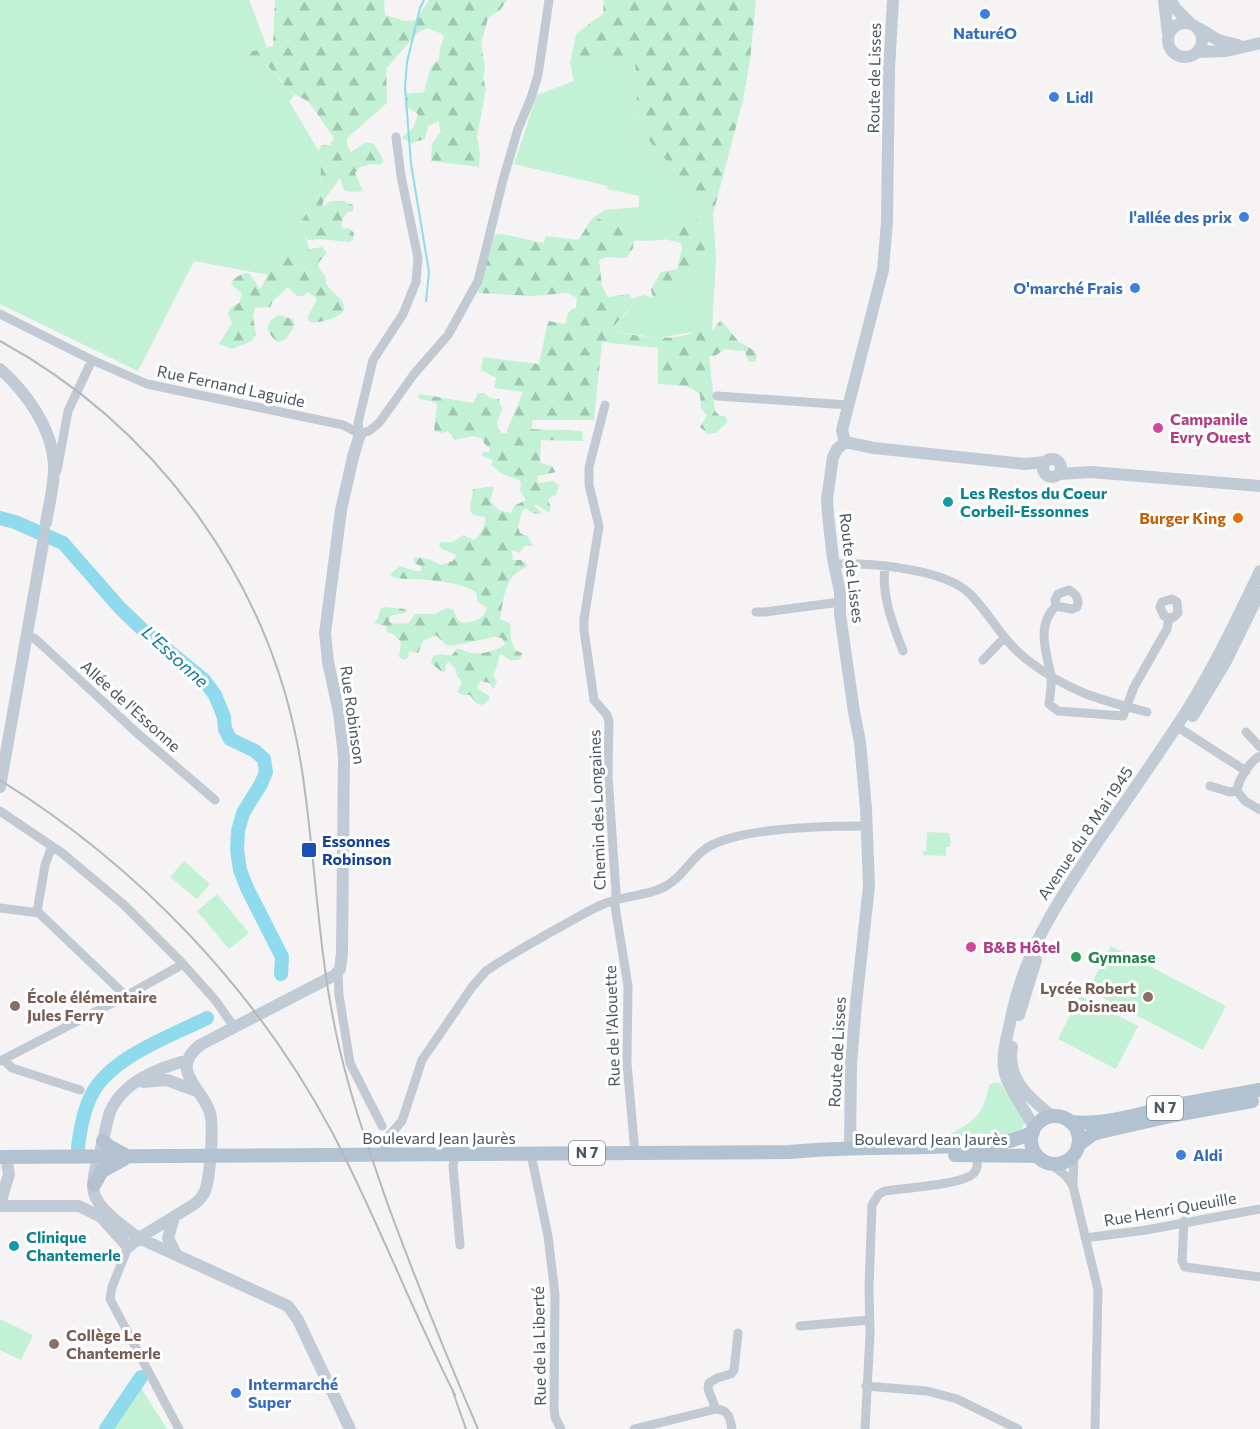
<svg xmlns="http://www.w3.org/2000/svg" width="1260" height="1429" font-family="Commissioner,sans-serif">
  <defs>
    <pattern id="forest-firs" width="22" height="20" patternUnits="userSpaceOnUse" patternTransform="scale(1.5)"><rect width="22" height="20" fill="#c3f1d5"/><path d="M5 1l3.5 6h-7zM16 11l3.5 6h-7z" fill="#a0c6b0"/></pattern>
  </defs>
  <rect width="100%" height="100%" fill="#f5f3f3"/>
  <!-- green -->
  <path fill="#c3f1d5" d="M0 0H249L267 47 245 54 248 60C278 63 275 82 295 95L289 101 318 150 321 159 320 194 300 223C302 233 308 240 309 249L305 254 310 266 309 270 296 263 297 249 275 261 268 275 194 261 138 371 0 304Z
    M635 57 638 128 713 214 716 257 712 332 703 327 698 331 659 338 612 331C619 318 628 315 633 302L631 299 644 295 653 298 676 289 706 248 678 232C668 243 647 240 633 241L634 238 625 229 594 217 605 210 639 207V196L607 189 608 186 514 164 537 95 574 81 570 63Z
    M927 832 949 833 951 842 949 847H946V856L923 855V851H926Z
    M184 861 210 884 197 899 170 877Z
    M217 894 249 933 229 949 197 911Z
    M1111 946 1226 1006 1203 1050 1088 990Z
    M1080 996 1138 1026 1116 1069 1058 1039Z
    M996 1082 1000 1083 1023 1119 1024 1124 1021 1130C1010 1135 993 1139 981 1133L949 1139 947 1136C974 1121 983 1117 989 1085Z
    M0 1319 33 1335 21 1360 0 1350Z
    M140 1386 167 1429H111Z"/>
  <!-- forest -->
  <path fill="url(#forest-firs)" d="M275 0H384L385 15 405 21 416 20 429 0H507L500 10 488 18 481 44 485 67 483 78 486 89 477 137 480 154 479 167 431 161 432 144 441 131 438 121 428 126 425 139 411 143 402 138 413 128 418 114 405 106 406 94 424 92 431 67 439 59 440 48 444 37 442 34 428 28 417 33 386 69 387 103 347 138V146L351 152 366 142 374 144 384 161 380 165 372 164 360 167 355 173 363 191 351 192 344 190 340 178 324 200 322 205 325 207 328 202C338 200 345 200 354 206L353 211 348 212C344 217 340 222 342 228L350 229 354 233 353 240 349 242 320 239 308 240 302 232 300 223 320 194 321 159 318 150 322 145H330L334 138 309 102 286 89 282 81 267 65 248 60 245 53 273 46Z
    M604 0H756L750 60 743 100 713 214 638 128 635 57 570 63 576 34 603 14Z
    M594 217 626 229 634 238 633 248 627 258 607 257 599 260 602 286 608 297 629 294 633 302C628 314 617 319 612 331 641 336 677 345 703 327L712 331 721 320 738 341 755 351 757 357 755 362H749L744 350 739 351 725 349 715 356H709L715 411 720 416H725L728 421 716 433 708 434 700 427 707 415 701 408 700 394 687 386 658 384V348L602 342 594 420H533L531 429 582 431 583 441 541 440 540 462 553 467 556 472 537 476 538 483 553 481 559 486 556 495 552 496 548 500 551 508 549 513 536 504 534 506 540 511 541 514 532 513 526 508 522 511 518 527 520 533 528 537 533 546H525L519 553 512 550 513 560H521L526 563 527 567C504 576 504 597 500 619L510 623 511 640 515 650 522 653 521 657 518 660H510L501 654 499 656 498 663 493 676 497 681 493 690 490 683 481 681 478 684 477 688 489 696V700L482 705 476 703 470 695H462L457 692 462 682 457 676 455 668 448 662 445 666 446 671 442 672 431 663 433 656 440 654 451 656 458 648C461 649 464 651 467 652 477 656 498 651 505 644L502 638 494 637 451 646 446 645 436 635 423 641 418 653 409 651 408 658 404 660 399 657 401 642 393 634 387 632 386 626 374 623 378 618 380 610 384 607 405 609 407 612 390 616 389 622 395 624 409 623 415 614H435L446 608 453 609 457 619 462 623C473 622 484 620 487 608L478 602 476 592C453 579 420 580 394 578L390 574 400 566 415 571H421V566L414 563V557L429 559 441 565 453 561 457 555 442 549 439 545 441 542H453L463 535 474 540C480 536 486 525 485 517L473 515 470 510 473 489C481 489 488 486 494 487L490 501 499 510 511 513 514 506 526 500 520 490 521 484 519 480 502 474 491 465 493 460 482 456 483 452H489L490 449 484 443 483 439 474 436 455 440 448 431 443 433 434 431 437 404C431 399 423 402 417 397L420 394 473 403 478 393H484L490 398 499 399 502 410 497 422 498 429 502 433H506L523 392 494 388 496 378 481 370 483 357 539 364 548 321 565 324 568 313 576 307 577 298 568 293 532 296 478 293 494 235 502 234 543 243 546 236 578 240C585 232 587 223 594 217Z
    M685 218C696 218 701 221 708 229L706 248 676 289 679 299 653 298 651 289 661 272 677 269 682 248 681 243 664 239C677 236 680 230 685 218Z
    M294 245 298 248 296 263 308 270 310 266 305 260V254L309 249 322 247 327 253 317 264C319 269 322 272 325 276 328 282 324 280 327 285 333 294 359 309 333 318 325 321 318 323 310 322L307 318 317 299 308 292 303 296H297L288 287 273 301 270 307 255 308 253 316 256 335 252 341 232 349 219 344 232 323 228 314 230 308 239 303 242 294 231 284C234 277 242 273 249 273L260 289C270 273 275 253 294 245Z
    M278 315 293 319 295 325 286 339 278 342 272 337 267 328 271 320Z"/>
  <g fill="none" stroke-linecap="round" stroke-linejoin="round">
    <!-- stream -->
    <path stroke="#90daee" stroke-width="2" d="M424 0 420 8 407 62 405 87 411 164 429 272 426 301"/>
    <!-- river -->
    <path stroke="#90daee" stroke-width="14" d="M0 518 15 522 63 543 120 608 144 631 204 680 215 695 224 717 225 729 230 739 255 751 264 759 266 772 261 784 243 813 238 831 237 850 240 870 247 888 282 957 281 974
      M78 1148C80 1129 83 1111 92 1094 111 1057 171 1036 207 1018
      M106 1429 141 1377"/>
    <!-- street -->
    <path stroke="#c1cad2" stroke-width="9" d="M0 314 92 360 147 384 343 425 360 434
      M717 396 848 405
      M605 405 589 467V485L599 526 584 619V630L594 700 607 715 609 722 608 775 616 893 615 906 628 986 627 1063 635 1153
      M360 434 369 431 379 423 414 374 448 335 478 281 503 180 518 129 531 98 538 75 549 0
      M360 434 358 423 373 360 403 314 416 282 418 258 401 176 396 137
      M57 471 68 411 92 360
      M43 543 46 523
      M834 564C869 563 944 568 970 594 990 614 1003 641 1026 659 1069 692 1097 699 1147 712
      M885 567C881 595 893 625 903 651
      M1056 606 1072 609 1077 607C1080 599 1076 594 1069 590L1058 594 1055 600 1056 606C1036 625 1046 652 1051 675 1052 685 1050 695 1049 704L1058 711 1123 716 1134 687 1167 629 1169 618 1174 617 1178 613 1177 602 1172 599 1162 602 1160 607 1164 616 1169 618
      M756 612H765L840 602
      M27 636 34 638 42 645 137 733 215 800
      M983 660 1004 638
      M1176 726 1246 771
      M1246 732 1260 747
      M1260 756C1250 761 1238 780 1237 791L1245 801 1260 810
      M1210 786 1230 792 1237 791
      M0 811 62 853 123 904 183 964 216 1001 234 1027
      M0 908 39 913 126 996
      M37 912 45 865 52 846
      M338 972 339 995 350 1063 382 1126
      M0 1061 126 996 183 964
      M5 1061 12 1068 80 1090
      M384 1154 387 1138 402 1121 422 1060 472 987 486 971 498 963C519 950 540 938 562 926 576 918 591 909 606 903 624 896 643 896 660 889 683 879 689 859 708 847 742 827 825 826 866 826
      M531 1154 548 1236 555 1294 554 1407 555 1417 561 1429
      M1074 1154 1073 1186 1098 1290 1095 1429
      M455 1155 453 1166 460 1245
      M1051 1164 1066 1176 1073 1186
      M1184 1221 1182 1261 1185 1267 1260 1277
      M1085 1238 1146 1230 1260 1209
      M128 1247 112 1287 110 1299 179 1429
      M800 1326 869 1320
      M866 1386 927 1391 957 1399 1018 1429
      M716 1409 708 1389 709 1383 717 1378 731 1374 734 1370 738 1333
      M716 1409C729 1410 730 1418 732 1429
      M634 1429 716 1409
      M865 1429 870 1334 869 1287 872 1205 879 1194 885 1191C903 1188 963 1185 974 1173 979 1167 977 1160 976 1154"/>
    <!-- secondary -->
    <path stroke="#c1cbd6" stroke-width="12" d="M1164 0 1168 34
      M1170 0 1176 9 1190 23
      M1168 40a17 17 0 1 1 34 0a17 17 0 1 1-34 0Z
      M1198 28 1218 40 1238 45
      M1198 52 1226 51 1260 43
      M0 369C26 392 52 428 54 464 55 483 49 504 46 523
      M845 442 837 449 833 457 827 499 828 515 833 559 840 592V614L854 712 860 742 866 809 869 886 856 1004 851 1064 850 1149
      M845 442 842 430 883 270 887 222 889 69 893 0
      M845 442 874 448 1025 464 1045 462
      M1043 468a9 9 0 1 1 18 0a9 9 0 1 1-18 0Z
      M1059 474 1091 472 1260 486
      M1193 716 1225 663 1260 592
      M0 787 43 543
      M1019 1015 1036 960
      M1012 1047C1006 1080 1030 1098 1052 1116
      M188 1060C159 1068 123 1081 110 1112 106 1123 105 1136 101 1148 98 1162 91 1178 94 1193 98 1209 126 1229 139 1238L288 1306 298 1320 350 1429
      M143 1082 167 1080 197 1091
      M1034 1128C1026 1110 1006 1087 1004 1068 1002 1053 1007 1037 1010 1023 1024 950 1059 900 1099 840 1128 798 1158 755 1186 712 1214 667 1237 619 1260 571
      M0 1204 9 1174 6 1157
      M0 1206H79L101 1217 128 1247 139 1238 193 1205C199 1201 202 1198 205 1191 210 1178 214 1127 210 1113 203 1088 168 1071 200 1045L335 975 340 969 342 953 344 756 339 713 328 662 325 633 341 510 353 457 360 434
      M174 1217 168 1238 176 1254"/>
    <!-- primary -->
    <path stroke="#b3c2d1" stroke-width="14" d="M1031 1140a24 24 0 1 1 48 0a24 24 0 1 1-48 0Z
      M1070 1122C1104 1126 1139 1114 1172 1106 1201 1100 1231 1095 1260 1090
      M103 1141 110 1147 127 1156
      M1078 1145 1093 1134 1100 1132 1175 1115 1252 1101
      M955 1155 1037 1156
      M0 1157 790 1152C845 1146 901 1149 956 1146 982 1144 1009 1145 1033 1132
      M94 1185 102 1171 124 1159"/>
    <!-- rail -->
    <path stroke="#b5b8bd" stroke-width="2" d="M0 341C159 428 272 584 301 764 315 851 317 941 335 1028 347 1088 368 1147 388 1205 416 1281 446 1355 478 1429
      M0 780C138 866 255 988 332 1132 377 1218 411 1309 455 1395
      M453 1392 466 1429"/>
  </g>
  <!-- markers -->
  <g fill="#3f7fe0" stroke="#fff" stroke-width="2">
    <circle cx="985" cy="14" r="6"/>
    <circle cx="1054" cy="97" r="6"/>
    <circle cx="1244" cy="217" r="6"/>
    <circle cx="1135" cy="288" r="6"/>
    <circle cx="1181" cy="1155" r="6"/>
    <circle cx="236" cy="1393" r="6"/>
  </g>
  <g fill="#d1479c" stroke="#fff" stroke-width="2">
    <circle cx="1158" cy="428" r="6"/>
    <circle cx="971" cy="947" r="6"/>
  </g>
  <g fill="#0f9aa8" stroke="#fff" stroke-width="2">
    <circle cx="948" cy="502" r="6"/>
    <circle cx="14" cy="1246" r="6"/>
  </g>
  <circle fill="#e8710a" stroke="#fff" stroke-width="2" cx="1238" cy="518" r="6"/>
  <rect fill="#1a4fb4" stroke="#fff" stroke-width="2" x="301" y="842" width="16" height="16" rx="3"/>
  <circle fill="#2e9e5b" stroke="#fff" stroke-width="2" cx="1076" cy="957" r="6"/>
  <g fill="#8d6e63" stroke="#fff" stroke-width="2">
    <circle cx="1148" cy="997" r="6"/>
    <circle cx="15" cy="1006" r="6"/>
    <circle cx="54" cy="1344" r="6"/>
  </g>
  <g text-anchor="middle" stroke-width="6" stroke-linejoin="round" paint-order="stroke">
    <!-- shield labels -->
    <g fill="#fff" stroke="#808990" stroke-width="1.5">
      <rect x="1147" y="1096" width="36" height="24" rx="4.5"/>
      <rect x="569" y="1141" width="36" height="24" rx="4.5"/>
    </g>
    <g font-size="15" font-weight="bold" fill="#4a5661">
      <text x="1165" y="1113">N 7</text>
      <text x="587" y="1158">N 7</text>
    </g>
    <!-- shop labels -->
    <g font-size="16" font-weight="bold" fill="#366cbe" stroke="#fff" text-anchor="start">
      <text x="985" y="39" text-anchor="middle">NaturéO</text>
      <text x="1066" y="103">Lidl</text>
      <text x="1232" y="223" text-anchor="end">l'allée des prix</text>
      <text x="1123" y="294" text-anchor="end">O'marché Frais</text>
      <text x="1193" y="1161">Aldi</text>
      <text x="248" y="1390">Intermarché<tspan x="248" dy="18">Super</tspan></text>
    </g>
    <!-- street labels -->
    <g font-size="16" fill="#4a5661" stroke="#fff">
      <text transform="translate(874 78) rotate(-89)" y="6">Route de Lisses</text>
      <text transform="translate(231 386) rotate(12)" y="6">Rue Fernand Laguide</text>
      <text transform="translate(852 568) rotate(83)" y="6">Route de Lisses</text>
      <text transform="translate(131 706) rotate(42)" y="6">Allée de l'Essonne</text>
      <text transform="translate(353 715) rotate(82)" y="6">Rue Robinson</text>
      <text transform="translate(597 810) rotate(-92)" y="6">Chemin des Longaines</text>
      <text transform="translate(1085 833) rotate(-56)" y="6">Avenue du 8 Mai 1945</text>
      <text transform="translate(612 1026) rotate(-92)" y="6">Rue de l'Alouette</text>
      <text transform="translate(837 1052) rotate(-87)" y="6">Route de Lisses</text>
      <text x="439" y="1144">Boulevard Jean Jaurès</text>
      <text x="931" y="1145">Boulevard Jean Jaurès</text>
      <text transform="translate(1170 1209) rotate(-10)" y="6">Rue Henri Queuille</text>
      <text transform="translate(539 1346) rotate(-91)" y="6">Rue de la Liberté</text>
    </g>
    <!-- hotel labels -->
    <g font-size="16" font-weight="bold" fill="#b23c85" stroke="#fff" text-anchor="start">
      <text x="1170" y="425">Campanile<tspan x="1170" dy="18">Evry Ouest</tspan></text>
      <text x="983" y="953">B&amp;B Hôtel</text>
    </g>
    <!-- culture labels -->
    <g font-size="16" font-weight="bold" fill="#0d838f" stroke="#fff" text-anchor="start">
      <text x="960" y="499">Les Restos du Coeur<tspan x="960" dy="18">Corbeil-Essonnes</tspan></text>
      <text x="26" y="1243">Clinique<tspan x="26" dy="18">Chantemerle</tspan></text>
    </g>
    <!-- food labels -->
    <g font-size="16" font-weight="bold" fill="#c56008" stroke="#fff" text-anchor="end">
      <text x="1226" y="524">Burger King</text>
    </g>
    <!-- transit labels -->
    <g font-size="16" font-weight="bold" fill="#164399" stroke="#fff" text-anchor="start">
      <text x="322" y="847">Essonnes<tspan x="322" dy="18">Robinson</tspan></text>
    </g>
    <!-- leisure labels -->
    <g font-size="16" font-weight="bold" fill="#27864d" stroke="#fff" text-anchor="start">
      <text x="1088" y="963">Gymnase</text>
    </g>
    <!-- education labels -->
    <g font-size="16" font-weight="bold" fill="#785e54" stroke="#fff" text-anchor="start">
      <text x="1136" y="994" text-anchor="end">Lycée Robert<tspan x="1136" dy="18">Doisneau</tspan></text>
      <text x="27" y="1003">École élémentaire<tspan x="27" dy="18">Jules Ferry</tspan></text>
      <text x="66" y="1341">Collège Le<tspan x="66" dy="18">Chantemerle</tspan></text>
    </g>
    <!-- water labels -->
    <g font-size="18" font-style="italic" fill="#0c7c9b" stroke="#fff">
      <text transform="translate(175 657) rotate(42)" y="6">L'Essonne</text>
    </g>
  </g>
</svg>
